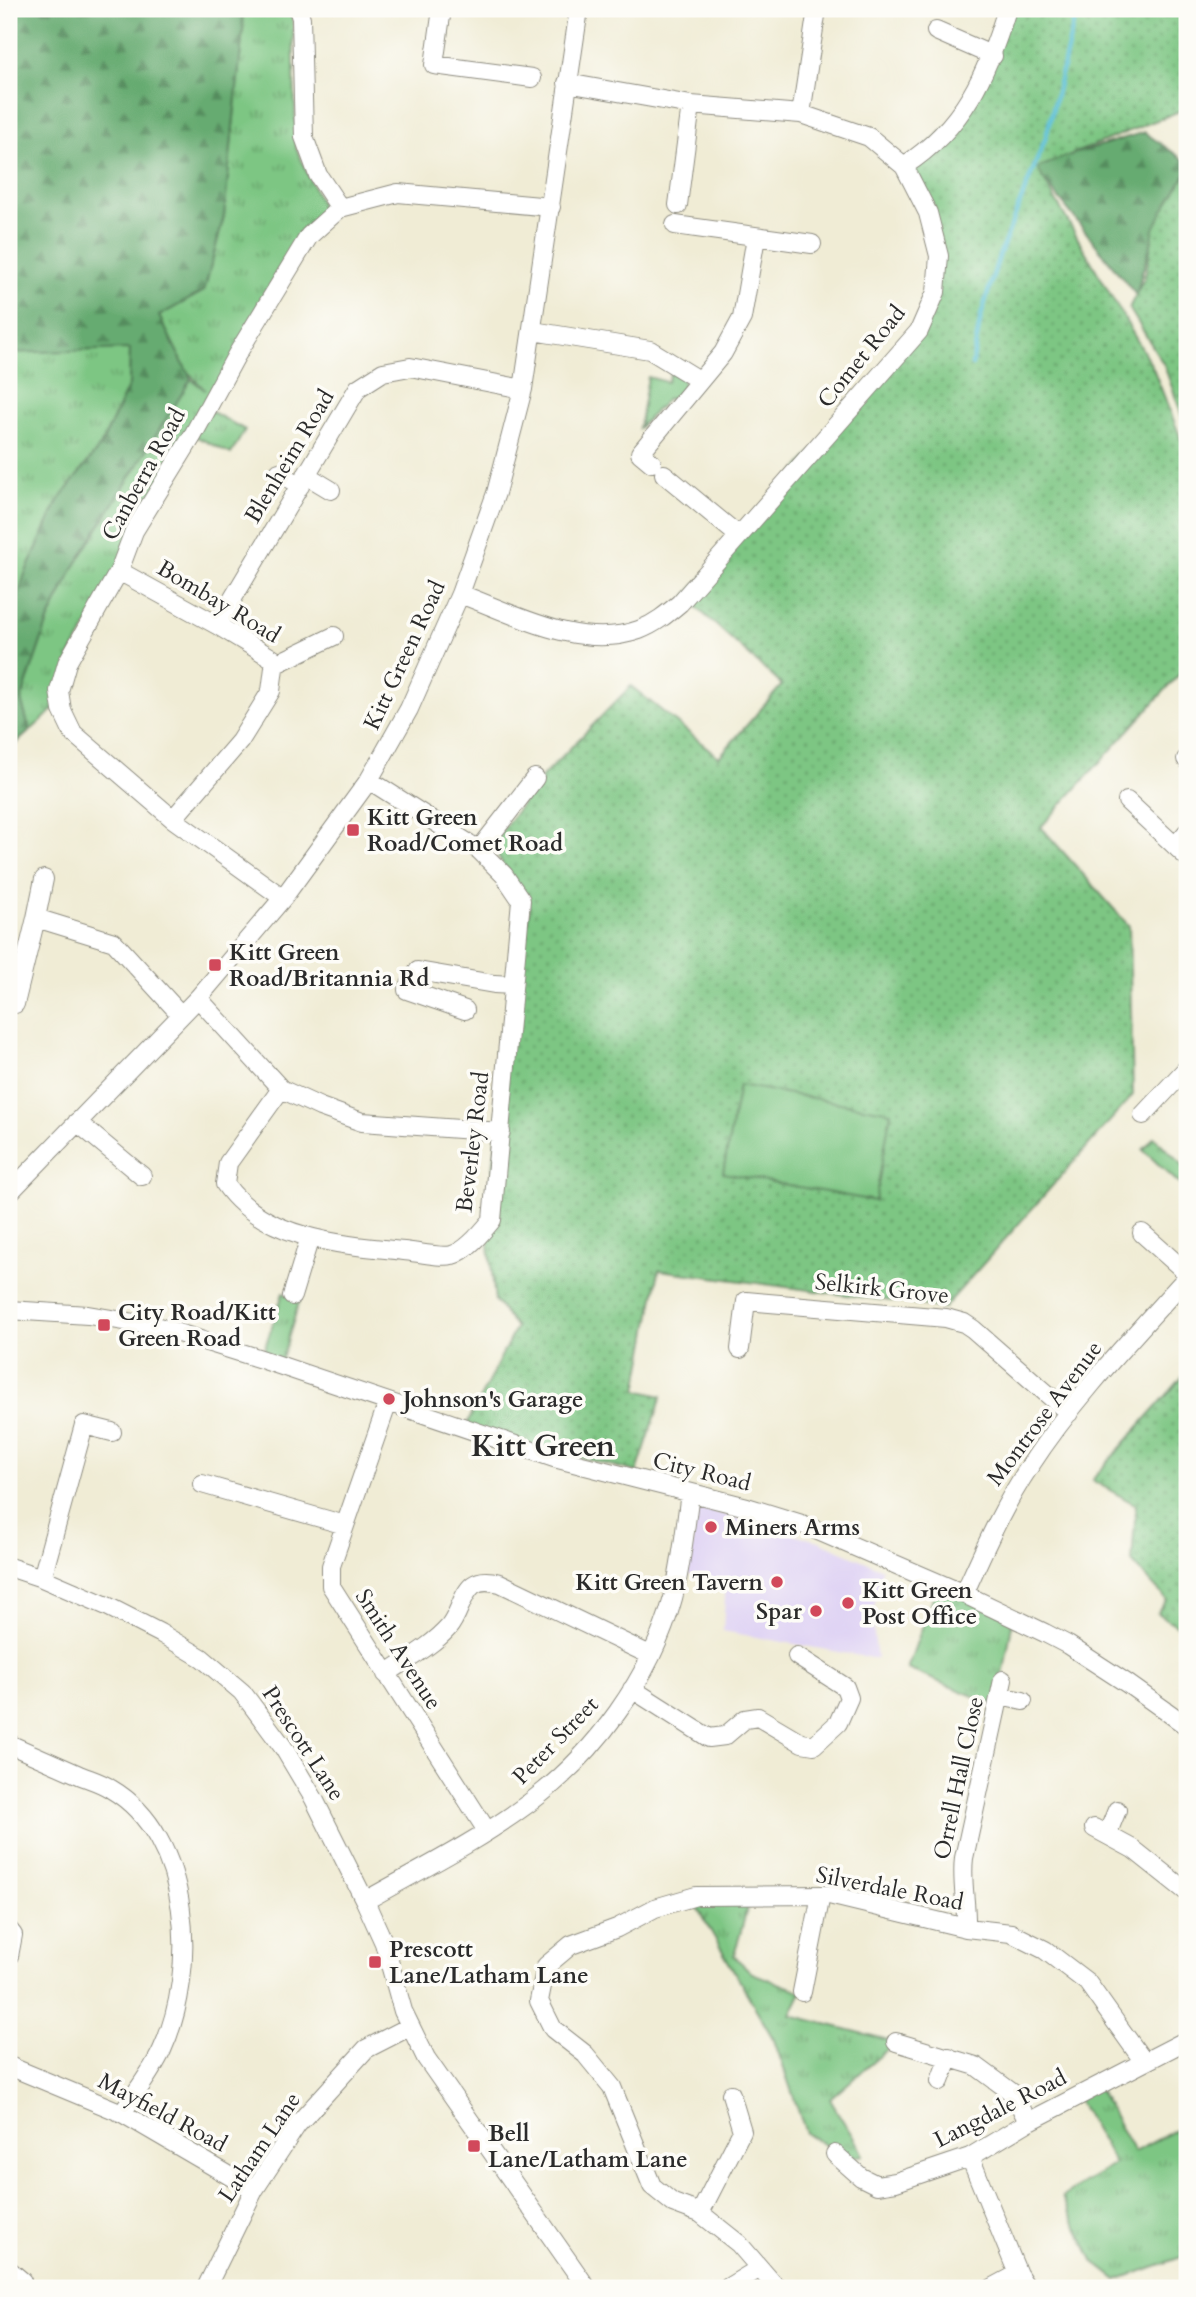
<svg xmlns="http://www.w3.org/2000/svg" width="1196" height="2297" font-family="Cardo,serif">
  <defs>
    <pattern id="grass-tufts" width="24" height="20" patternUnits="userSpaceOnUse" patternTransform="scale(1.75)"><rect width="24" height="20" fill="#7dc683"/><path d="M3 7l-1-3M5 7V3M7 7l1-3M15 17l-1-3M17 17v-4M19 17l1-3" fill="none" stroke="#67a16b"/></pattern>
    <pattern id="forest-firs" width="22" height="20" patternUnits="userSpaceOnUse" patternTransform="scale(1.75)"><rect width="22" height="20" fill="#66ab71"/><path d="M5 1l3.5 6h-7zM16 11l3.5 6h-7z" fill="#548b5d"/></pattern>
    <pattern id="park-dots" width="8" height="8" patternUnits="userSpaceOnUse" patternTransform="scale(1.75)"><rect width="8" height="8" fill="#7dc683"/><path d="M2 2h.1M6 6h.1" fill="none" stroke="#67a16b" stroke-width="1.8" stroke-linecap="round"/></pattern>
  </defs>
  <rect width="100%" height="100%" fill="#fdfcf7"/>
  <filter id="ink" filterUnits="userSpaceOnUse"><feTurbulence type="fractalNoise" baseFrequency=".0143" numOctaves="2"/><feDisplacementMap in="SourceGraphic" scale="14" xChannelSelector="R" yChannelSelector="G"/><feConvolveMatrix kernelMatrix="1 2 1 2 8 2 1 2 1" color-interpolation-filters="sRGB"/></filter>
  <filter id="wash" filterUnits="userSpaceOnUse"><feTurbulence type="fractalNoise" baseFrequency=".00686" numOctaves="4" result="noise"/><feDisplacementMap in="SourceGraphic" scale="28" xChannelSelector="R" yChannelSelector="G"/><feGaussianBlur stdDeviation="1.57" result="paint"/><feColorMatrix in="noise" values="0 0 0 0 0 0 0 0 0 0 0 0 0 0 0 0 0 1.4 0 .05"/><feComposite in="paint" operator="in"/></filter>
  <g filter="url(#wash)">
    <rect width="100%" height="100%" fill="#f0ecd5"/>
    <!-- built -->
    <path fill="#e0d4f4" d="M697 1507 819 1541 882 1569 872 1617 877 1659 723 1631 726 1582 688 1574Z"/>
    <!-- grass -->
    <path fill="url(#grass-tufts)" stroke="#547857" stroke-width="2" d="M242 9H289L293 20 296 148 323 209 301 231 207 409 245 430 231 454 193 435 71 655 61 703 30 731 21 700 48 621 74 567 191 379 205 390 186 370 159 316 204 291 224 216 243 29Z
      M130 348 129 385 101 445 58 501 25 574 9 628V352Z
      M671 372 682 378 684 387 673 401 668 398 639 428 648 377 667 382Z
      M1154 1137 1187 1169V1183L1184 1188 1143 1150Z
      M283 1293 300 1299 280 1365 261 1359Z
      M938 1584 1013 1618 998 1706 907 1669Z
      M751 1895 734 1956 752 1973 802 1992 791 2015 896 2042 830 2099C840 2118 854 2136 863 2155L846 2159 806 2133 774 2040 691 1897Z
      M1097 2086 1134 2152 1187 2124V2255L1117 2280 1094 2262 1062 2197 1115 2164 1076 2097Z"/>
    <!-- forest -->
    <path fill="url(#forest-firs)" stroke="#486b4e" stroke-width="2" d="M9 9H242L243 29 224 216 204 291 159 316 191 379 74 567 48 621 21 700 30 731 9 750V628L25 574 58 501 101 445 129 385 130 349 9 353Z
      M1144 132 1187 162V170L1153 236 1136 295 1026 157 1054 160Z"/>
    <!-- park -->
    <path fill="url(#park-dots)" stroke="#547857" stroke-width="2" d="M1007 9H1187V108L1037 168 1153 368 1187 454V666L1041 827 1129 926 1133 1095 944 1308 659 1270 637 1390 662 1396 637 1472 465 1428 516 1327 495 1301 487 1226 513 985 530 908 491 845 544 775 631 686 719 757 782 685 685 597 919 331 939 256 904 166 963 113Z
      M1187 173V430L1164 365 1129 308 1145 277 1154 229 1162 212Z
      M1187 1372V1632L1157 1613 1167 1600 1132 1562 1136 1505 1092 1480Z"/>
    <!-- pitch -->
    <path fill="#7dc683" stroke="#547857" stroke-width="2" d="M739 1085 891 1112 875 1201 723 1173Z"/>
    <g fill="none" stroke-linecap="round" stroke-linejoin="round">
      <!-- stream -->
      <path stroke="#59bfd7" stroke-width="4.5" d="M972 365 981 316 999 256 1046 137 1077 9"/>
    </g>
  </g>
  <g filter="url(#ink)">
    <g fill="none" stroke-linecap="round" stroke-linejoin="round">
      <!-- minor casing -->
      <g stroke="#8e8c80" stroke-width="20">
        <path id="minor" d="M298 9 301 18 304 137 318 175 340 208
          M442 9 434 65 532 78
          M936 31 993 56
          M801 114 817 9
          M904 166C964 127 987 74 1007 9
          M678 205 691 105
          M675 225 812 244
          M533 331 650 350 699 380
          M652 463 640 453 723 353 742 318 756 237
          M279 472 300 486
          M664 474 739 536
          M306 475 331 490
          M119 571 217 625 275 660 271 691 240 741 173 819
          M460 594C515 614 580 651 639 630 655 624 667 614 680 603L919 331 936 292 939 256 928 213 904 166 869 137 801 114 691 105 567 83
          M217 625 358 388 383 372 410 367 523 389
          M274 665 334 636
          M1186 759 1187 760
          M1127 801 1187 857
          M1175 846 1187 832
          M479 850 535 778
          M283 898 173 819 73 733 62 710 59 691 67 663 119 571 134 531 193 435 236 356 309 236 340 208 398 193 551 207
          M36 918 44 879
          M198 998 281 1089 320 1107 362 1122 501 1132
          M15 1004 36 918 114 942 181 1015
          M465 1010 407 990 418 971 494 984 513 985
          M281 1089 228 1163 225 1184C264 1240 343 1245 404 1251 416 1252 442 1258 452 1255 467 1251 483 1231 492 1220L521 900 504 875 479 850 369 780
          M1143 1115 1187 1068
          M77 1122 142 1176
          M9 1193 198 998 283 898 369 780 409 709 460 594 496 493 523 389 579 9
          M1142 1233 1187 1273
          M292 1296 310 1237
          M9 1310 88 1315 159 1327 261 1359 554 1458 747 1507 802 1524 964 1594 1045 1633 1068 1645 1128 1684 1187 1726
          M740 1349 746 1301 946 1318 964 1323 973 1329 1069 1413
          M388 1402 331 1566V1586L487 1831
          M202 1484 345 1525
          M9 1567 42 1578 107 1606 160 1633 202 1658 242 1692 283 1747 314 1799 365 1901 384 1943 403 2011 426 2058 587 2288
          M42 1578 84 1425 112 1432
          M964 1594C984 1550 1003 1506 1030 1466 1074 1398 1133 1337 1187 1277
          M386 1674C406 1660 432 1646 448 1628 459 1616 461 1595 473 1585 481 1579 491 1581 500 1583L650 1655
          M632 1689 709 1738 725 1736 745 1719 758 1717 802 1743 814 1745 838 1723 849 1698 845 1687 797 1656
          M1000 1696 1023 1701
          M9 1744C32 1754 54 1764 77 1774 88 1779 101 1782 111 1789 193 1837 198 1972 162 2050 152 2072 135 2093 122 2113
          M1094 1828 1133 1849 1187 1892
          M1107 1835 1117 1810
          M365 1901C420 1870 478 1841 529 1803 595 1754 651 1678 673 1598 682 1564 685 1528 690 1493
          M966 1928C967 1904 961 1882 964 1858L1003 1680
          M9 1930 13 1935 9 1956
          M802 1992 821 1895
          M896 2042 976 2066 1014 2094 1028 2122
          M9 2066 122 2113 254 2190
          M940 2081 949 2057
          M835 2154 861 2177 877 2185 896 2182 970 2157 1028 2122 1187 2040
          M970 2157 1018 2274 1027 2288
          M700 2213 742 2131 731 2094
          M9 2270 22 2281 24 2288
          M206 2288 254 2190 297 2125 366 2049 409 2027
          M727 2288 760 2268
          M777 2288 739 2244 700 2213 673 2203 652 2186 612 2087 585 2054 553 2029 539 2001 546 1966 571 1945 617 1928 655 1908 696 1896 829 1895 966 1928 1011 1933 1045 1950 1087 1982 1144 2062
          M992 2288 1018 2274"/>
      </g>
      <!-- minor -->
      <use href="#minor" stroke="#fff" stroke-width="18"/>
    </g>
  </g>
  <!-- markers -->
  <g fill="#d1495b" stroke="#fdfcf7" stroke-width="2.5">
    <rect x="346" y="823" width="14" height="14" rx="3.5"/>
    <rect x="208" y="958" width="14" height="14" rx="3.5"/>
    <rect x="97" y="1318" width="14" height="14" rx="3.5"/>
    <circle cx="389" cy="1399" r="7"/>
    <circle cx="711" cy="1527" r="7"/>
    <circle cx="777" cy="1582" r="7"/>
    <circle cx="848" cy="1603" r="7"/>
    <circle cx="816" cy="1611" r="7"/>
    <rect x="368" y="1955" width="14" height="14" rx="3.5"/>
    <rect x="467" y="2139" width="14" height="14" rx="3.5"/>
  </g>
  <g text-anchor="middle" stroke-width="7" stroke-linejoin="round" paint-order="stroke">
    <!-- street labels -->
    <g font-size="23" fill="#2b2b2b" stroke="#fdfcf7">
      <text transform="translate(861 356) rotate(-51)" y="8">Comet Road</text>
      <text transform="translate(289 456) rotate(-59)" y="8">Blenheim Road</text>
      <text transform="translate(143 474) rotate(-61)" y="8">Canberra Road</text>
      <text transform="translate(219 601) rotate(31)" y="8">Bombay Road</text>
      <text transform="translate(404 655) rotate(-65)" y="8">Kitt Green Road</text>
      <text transform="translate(472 1142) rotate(-83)" y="8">Beverley Road</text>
      <text transform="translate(882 1288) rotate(6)" y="8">Selkirk Grove</text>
      <text transform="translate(1044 1413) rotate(-53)" y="8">Montrose Avenue</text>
      <text transform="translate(702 1471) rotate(14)" y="8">City Road</text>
      <text transform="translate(399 1649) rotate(57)" y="8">Smith Avenue</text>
      <text transform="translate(555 1740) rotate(-46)" y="8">Peter Street</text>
      <text transform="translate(304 1743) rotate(57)" y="8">Prescott Lane</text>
      <text transform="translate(958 1778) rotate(-78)" y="8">Orrell Hall Close</text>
      <text transform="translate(890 1888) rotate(11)" y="8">Silverdale Road</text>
      <text transform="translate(1000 2108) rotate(-27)" y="8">Langdale Road</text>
      <text transform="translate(163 2112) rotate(28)" y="8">Mayfield Road</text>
      <text transform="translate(259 2147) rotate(-56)" y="8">Latham Lane</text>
    </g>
    <!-- poi labels -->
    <g font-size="23" font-weight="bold" fill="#2b2b2b" stroke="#fdfcf7" text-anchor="start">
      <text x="367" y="825">Kitt Green<tspan x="367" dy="26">Road/Comet Road</tspan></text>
      <text x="229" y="960">Kitt Green<tspan x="229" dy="26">Road/Britannia Rd</tspan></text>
      <text x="118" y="1320">City Road/Kitt<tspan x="118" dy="26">Green Road</tspan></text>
      <text x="403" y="1407">Johnson's Garage</text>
      <text x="725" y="1535">Miners Arms</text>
      <text x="763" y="1590" text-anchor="end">Kitt Green Tavern</text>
      <text x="862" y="1598">Kitt Green<tspan x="862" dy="26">Post Office</tspan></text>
      <text x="802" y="1619" text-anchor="end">Spar</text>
      <text x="389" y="1957">Prescott<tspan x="389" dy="26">Lane/Latham Lane</tspan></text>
      <text x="488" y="2141">Bell<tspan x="488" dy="26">Lane/Latham Lane</tspan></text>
    </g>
    <!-- district labels -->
    <g font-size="30" font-weight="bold" fill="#2b2b2b" stroke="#fdfcf7">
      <text x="543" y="1456">Kitt Green</text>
    </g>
  </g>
  <!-- margin -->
  <rect width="1196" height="2297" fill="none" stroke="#fdfcf7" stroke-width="35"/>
</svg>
